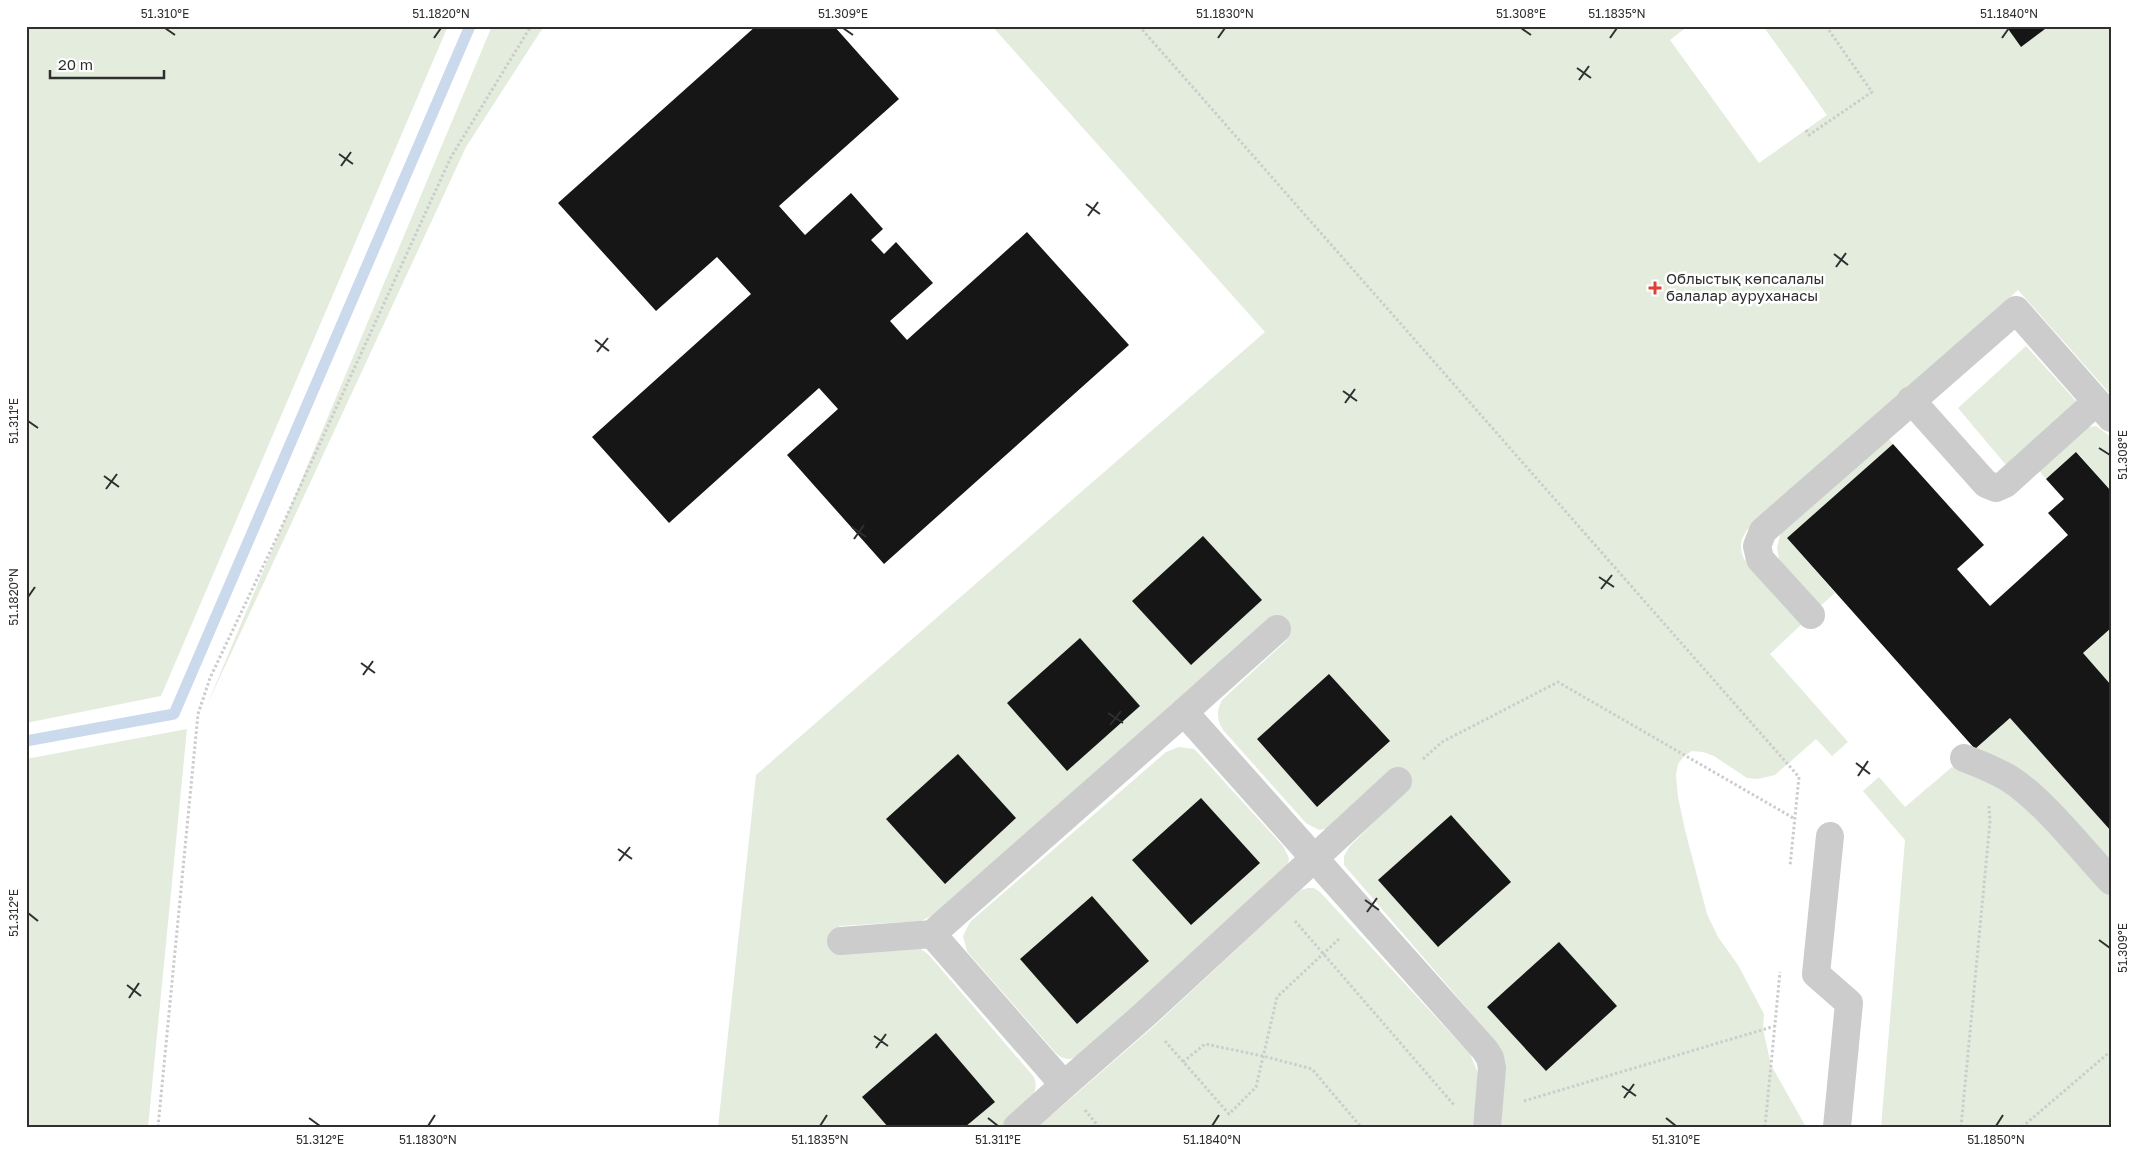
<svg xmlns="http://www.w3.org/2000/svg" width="2137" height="1153" font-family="'Golos Text',sans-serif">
  <rect width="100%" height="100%" fill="#fff"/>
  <!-- green -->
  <path fill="#e3ecdd" d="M26 26H448L161 696 26 723Z
    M492 26H544L466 147 207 705Z
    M992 26H1688L1670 40 1759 163 1827 115 1763 26H2006L2021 47 2049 26H2111V395L2018 290 1747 530C1740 541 1739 546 1744 559L1803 623 1770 654 1848 742 1832 756 1816 739 1775 775 1758 779 1747 778 1714 756 1703 752 1692 751 1684 756 1678 764 1676 775 1678 797 1685 830 1707 914 1718 937 1738 965 1764 1014 1763 1029 1771 1065 1806 1127H1499L1500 1048 1497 1043 1344 865V856L1350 846 1407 790 1326 829 1319 830 1306 823 1223 730C1217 720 1216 711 1222 700L1287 640 1267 619 941 911 921 921 839 926 842 954 914 948 921 949 929 955 1034 1077C1043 1099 1014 1115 1000 1127H718L756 775 1265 332Z
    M2026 346 2077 402 2006 465 1958 408Z
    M2096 426 2111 437V491L2077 452 2046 479 2038 469 2085 428Z
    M1886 436 1893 444 1787 538 1835 593 1819 607 1779 560 1777 547 1781 532Z
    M2111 628V685L2083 653Z
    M2010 718 2111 831V865L1975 749Z
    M187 729 148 1127H26V759Z
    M1179 747 1194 749 1198 753 1283 846 1289 858 1288 864 1080 1056C1068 1061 1063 1060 1054 1051L970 955 967 951 963 936 970 922 1166 752Z
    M1952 767 1987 778 2009 790 2111 893V1127H1881L1905 840 1863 791 1879 777 1905 807Z
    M1308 888H1314L1320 892 1470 1054 1478 1073 1473 1127H1038L1153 1027 1282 907 1301 890Z"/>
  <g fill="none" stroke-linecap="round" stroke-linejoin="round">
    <!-- stream -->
    <path stroke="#cadaec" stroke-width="11" d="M26 741 174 714 470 26"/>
  </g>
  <!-- building -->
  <path fill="#161616" d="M756 26H834L899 99 779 206 805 235 851 193 883 229 871 240 884 254 896 242 933 283 890 321 907 340 1027 232 1129 345 884 564 787 455 838 409 819 388 669 523 592 437 751 294 717 257 656 311 558 203Z
    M2006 26H2049L2021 47Z
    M1893 444 1984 545 1957 569 1990 606 2068 535 2048 513 2064 499 2046 479 2076 452 2111 491V628L2083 653 2111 685V831L2010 718 1975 749 1787 538Z
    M1203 536 1262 600 1191 665 1132 601Z
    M1080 638 1140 706 1067 771 1007 703Z
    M1329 674 1390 741 1317 807 1257 739Z
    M958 754 1016 818 945 884 886 819Z
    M1201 798 1260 863 1191 925 1132 860Z
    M1451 815 1511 882 1438 947 1378 880Z
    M1092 896 1149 961 1077 1024 1020 959Z
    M1559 942 1617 1006 1546 1071 1487 1007Z
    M936 1033 995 1102 965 1127H888L862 1097Z"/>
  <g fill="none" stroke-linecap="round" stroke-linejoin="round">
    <!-- path -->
    <path stroke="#ccc" stroke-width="3" stroke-dasharray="2.5 2.5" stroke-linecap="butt" d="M1139 26 1799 777 1790 866
      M1806 130 1809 135 1872 92 1826 26
      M1423 759 1442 742 1558 682 1795 819
      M1295 921 1454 1105
      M1165 1041 1229 1114 1256 1087 1277 997 1340 938
      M1183 1062 1205 1044 1263 1056 1312 1069 1361 1127
      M1524 1101 1775 1026
      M1085 1110 1099 1127
      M158 1127 198 714 210 678 278 535 451 157 531 26
      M1765 1127 1780 972
      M1961 1127 1990 822 1989 806
      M2022 1127 2111 1051"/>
    <!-- minor -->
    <path stroke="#ccc" stroke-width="28" d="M1911 400 1986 484 1996 488 2005 484 2096 402
      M1811 615 1760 559 1757 546 1763 531 2016 310 2111 418
      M1184 712 1277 629
      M1964 758C1980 764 1995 770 2010 779 2045 802 2081 849 2111 881
      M1830 836 1816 974 1849 1003 1837 1127
      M932 934 1064 1085 1143 1016 1398 781
      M841 941 932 934 1184 712 1485 1050 1490 1058 1492 1068 1487 1127
      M1017 1127 1064 1085"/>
  </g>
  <!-- ticks -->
  <path fill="none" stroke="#2f2f2f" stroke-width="2" d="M165 28 175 35M843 28 853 35M1521 28 1531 35M434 38 441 28M1218 38 1225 28M1610 38 1617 28M2002 38 2009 28M1577 68 1591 78M1579 80 1589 66M339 154 353 164M341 166 351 152M1086 204 1100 214M1088 216 1098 202M1834 254 1848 265M1836 267 1846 253M595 340 609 351M597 352 608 338M1343 391 1357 401M1345 403 1355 389M28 421 38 428M2099 448 2110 455M104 476 119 487M106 489 117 474M852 527 866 537M854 539 864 525M1599 577 1614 587M1601 589 1612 575M28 597 35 587M361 663 375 673M363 675 373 661M1108 713 1123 723M1110 725 1121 711M1856 763 1870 774M1858 776 1868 761M618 849 632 859M619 861 630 847M1365 900 1379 910M1367 912 1377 898M28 913 38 921M2099 940 2110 948M127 985 141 996M129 998 139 983M874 1036 888 1046M876 1048 886 1034M1622 1086 1636 1096M1624 1098 1634 1084M309 1118 320 1126M988 1118 998 1126M1666 1118 1676 1126M428 1126 435 1115M820 1126 827 1115M1212 1126 1219 1115M1996 1126 2003 1115"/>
  <!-- markers -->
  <path fill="#e33d35" stroke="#fff" stroke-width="2" d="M1652.5 280.5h5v5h5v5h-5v5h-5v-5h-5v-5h5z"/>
  <g text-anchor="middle" stroke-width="5" stroke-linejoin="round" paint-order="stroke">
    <!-- poi labels -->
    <g font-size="15" fill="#2f2f2f" stroke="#fff" text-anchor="start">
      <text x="1666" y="284">Облыстық көпсалалы<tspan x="1666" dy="17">балалар ауруханасы</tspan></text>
    </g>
  </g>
  <!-- border -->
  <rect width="2137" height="1153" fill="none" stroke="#ffffff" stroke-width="55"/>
  <!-- scale -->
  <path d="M50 70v8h114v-8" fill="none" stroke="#2f2f2f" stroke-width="2.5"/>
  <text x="58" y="70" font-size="15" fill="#2f2f2f" stroke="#ffffff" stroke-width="4" paint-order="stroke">20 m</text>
  <rect x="28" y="28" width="2082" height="1098" fill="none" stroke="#2f2f2f" stroke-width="2"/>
  <g font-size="12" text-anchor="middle" fill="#2f2f2f">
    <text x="165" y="18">51.310°E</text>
    <text x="441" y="18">51.1820°N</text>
    <text x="843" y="18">51.309°E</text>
    <text x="1225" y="18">51.1830°N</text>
    <text x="1521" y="18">51.308°E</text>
    <text x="1617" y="18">51.1835°N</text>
    <text x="2009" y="18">51.1840°N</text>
    <text transform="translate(14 421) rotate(-90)" y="4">51.311°E</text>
    <text transform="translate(2123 455) rotate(-90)" y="4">51.308°E</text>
    <text transform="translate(14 597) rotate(-90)" y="4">51.1820°N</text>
    <text transform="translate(14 913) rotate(-90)" y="4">51.312°E</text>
    <text transform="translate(2123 948) rotate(-90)" y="4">51.309°E</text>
    <text x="320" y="1144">51.312°E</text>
    <text x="428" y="1144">51.1830°N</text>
    <text x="820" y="1144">51.1835°N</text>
    <text x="998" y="1144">51.311°E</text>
    <text x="1212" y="1144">51.1840°N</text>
    <text x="1676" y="1144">51.310°E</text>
    <text x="1996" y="1144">51.1850°N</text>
  </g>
</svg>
